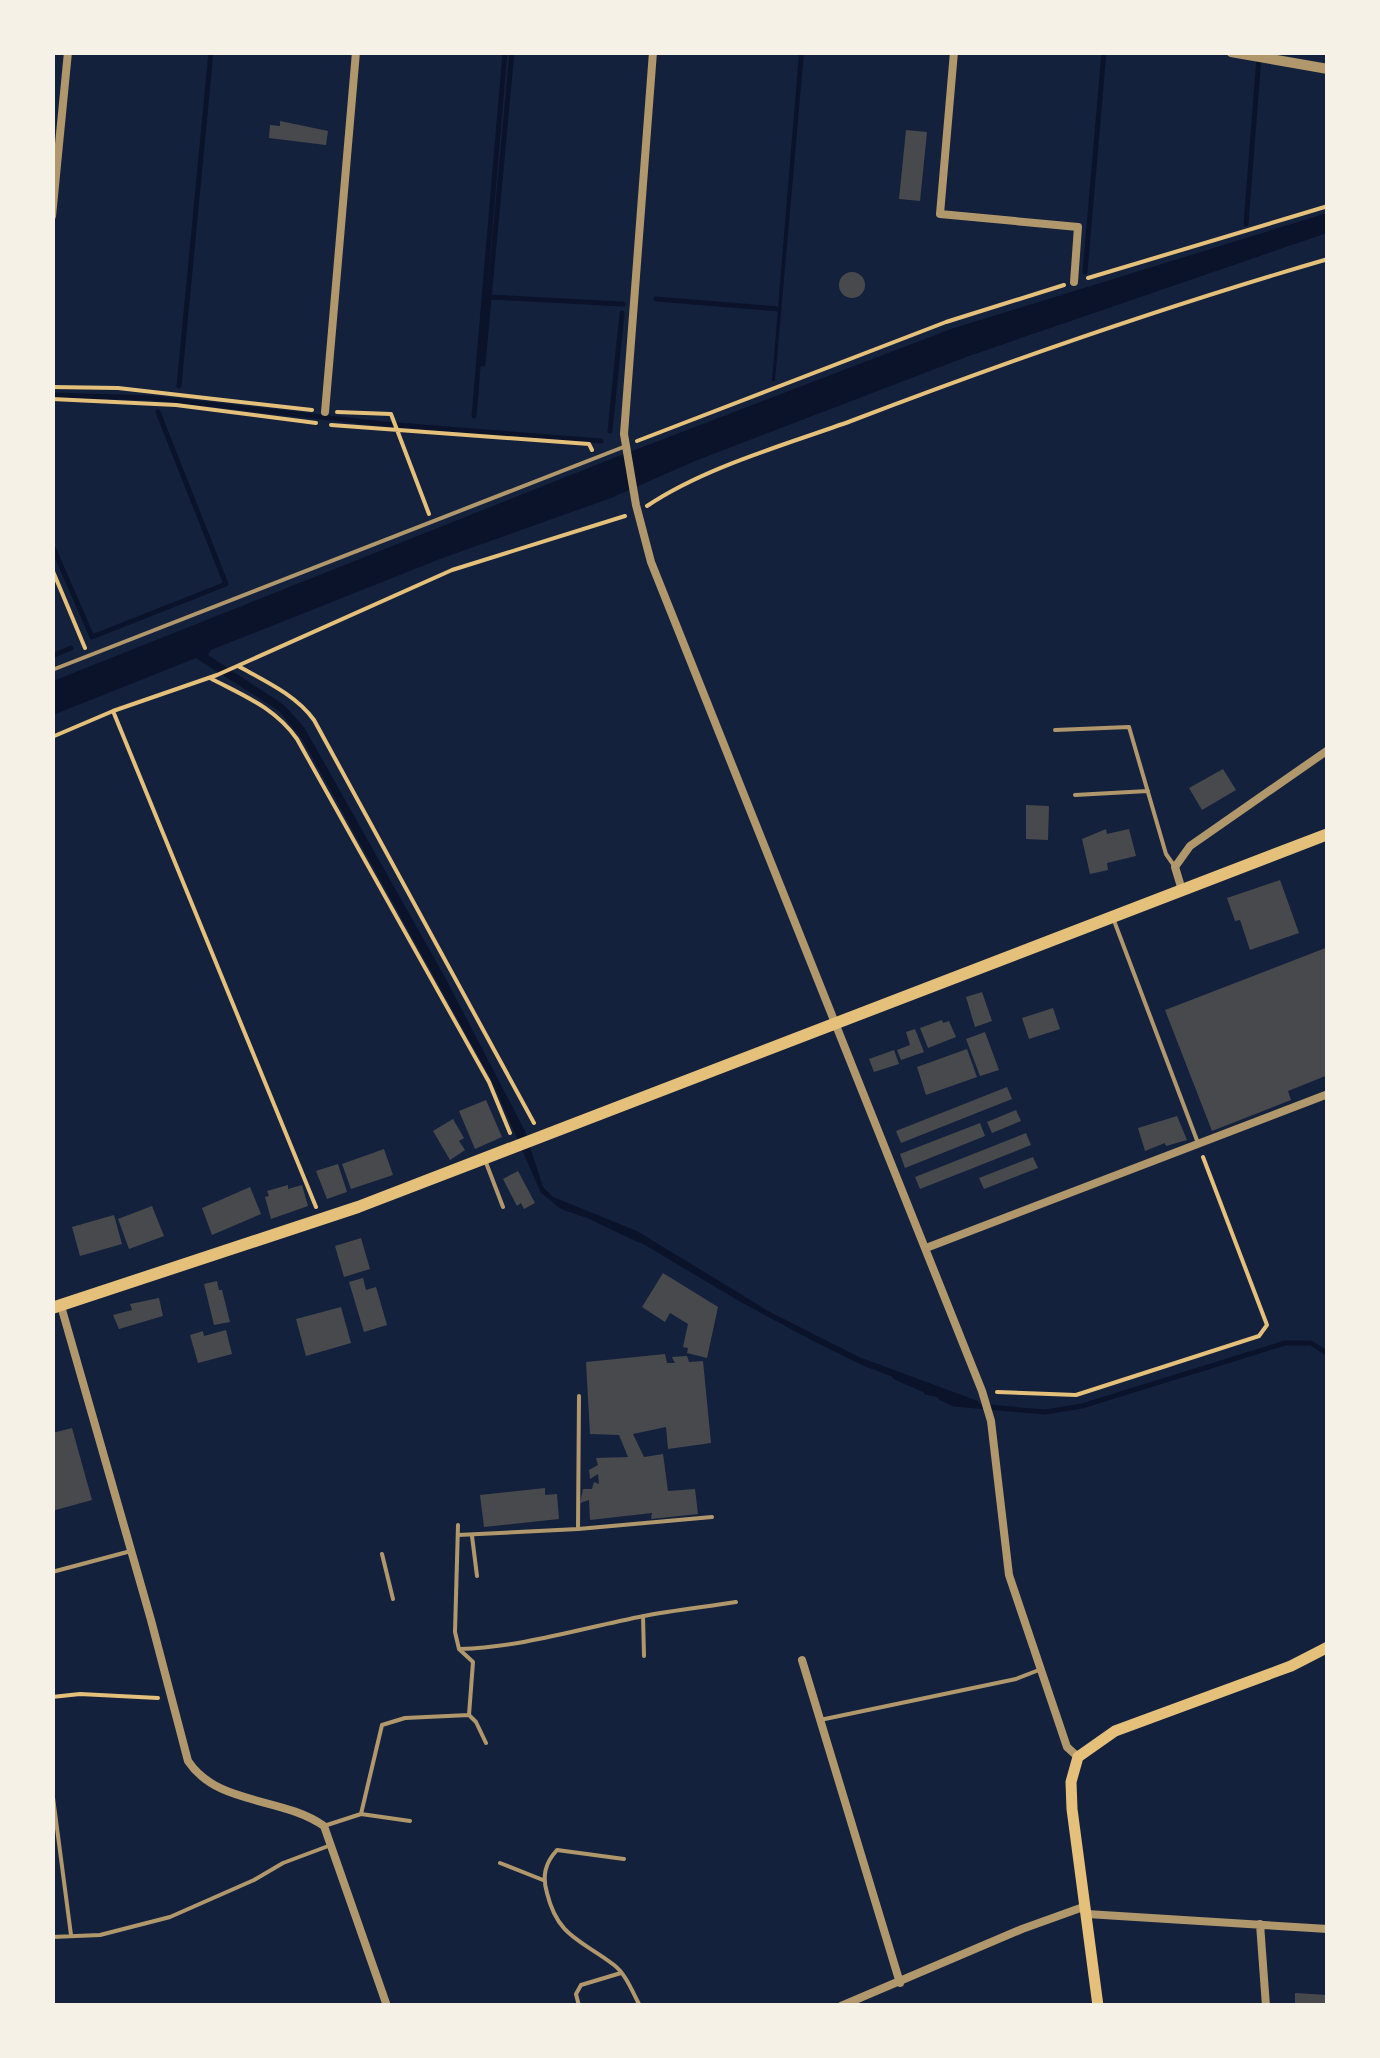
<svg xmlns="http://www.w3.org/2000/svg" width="1380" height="2058" font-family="Quicksand,sans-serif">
  <rect width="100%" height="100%" fill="#14213d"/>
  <!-- water -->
  <path fill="#0b132b" d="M799 53H804L775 381H772Z
    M1327 213V233L969 356 695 461 611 498 440 559 211 650 208 655 284 705 304 727 446 979 525 1131 543 1187 553 1197 637 1231 770 1312 859 1357 978 1401 980 1408 924 1394 925 1389 864 1366 813 1341 739 1301 618 1229 561 1209 541 1193 492 1081 302 739 279 711 196 658 53 715V681L606 461 951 329Z"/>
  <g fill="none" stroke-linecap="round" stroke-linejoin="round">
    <!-- stream -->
    <path stroke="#0b132b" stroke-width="5" d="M1246 224 1259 57
      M1085 272 1104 52
      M489 297 623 304
      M656 299 779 309
      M479 363 483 364 512 52
      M179 386 211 52
      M52 395 153 398 384 424 601 441
      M474 416 505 52
      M610 431 622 313
      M52 545 92 637 226 584 158 412
      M52 656 71 648
      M595 1219 639 1240
      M895 1377 931 1393
      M941 1398 954 1404 1045 1412 1082 1406 1285 1343H1311L1328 1354"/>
  </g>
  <!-- building -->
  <path fill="#48494c" d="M280 121 328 131 326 145 269 138 270 125 280 126Z
    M906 130 927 132 920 201 899 199Z
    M839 285a13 13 0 1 1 26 0a13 13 0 1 1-26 0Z
    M1223 769 1236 790 1202 810 1189 788Z
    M1026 805 1049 806 1048 840 1026 839Z
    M1106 829 1107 834 1129 829 1136 856 1107 863 1108 870 1090 874 1082 839Z
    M1280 880 1299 933 1250 950 1240 920 1235 921 1227 898Z
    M1328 947V1075L1288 1091 1291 1100 1212 1131 1165 1010Z
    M982 992 992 1021 975 1027 966 997Z
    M1053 1008 1060 1029 1029 1039 1022 1018Z
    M942 1020 943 1023 949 1021 956 1037 928 1048 920 1028Z
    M915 1029 924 1052 901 1060 897 1050 910 1045 906 1032Z
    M985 1032 999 1070 980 1076 966 1039Z
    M967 1049 977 1077 926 1095 917 1067Z
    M894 1050 899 1064 874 1072 869 1059Z
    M1007 1087 1012 1099 901 1143 896 1131Z
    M486 1100 502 1137 475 1149 459 1111Z
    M1016 1110 1021 1121 992 1133 987 1122Z
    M1177 1116 1187 1140 1166 1146 1165 1143 1145 1151 1138 1128Z
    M453 1119 464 1138 459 1141 465 1150 450 1160 433 1131Z
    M980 1123 985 1136 905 1168 900 1154Z
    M1026 1133 1031 1145 920 1189 915 1177Z
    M384 1149 393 1175 351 1189 342 1164Z
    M1033 1157 1038 1168 984 1189 979 1178Z
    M338 1164 347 1192 327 1199 316 1171Z
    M518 1171 535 1203 524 1209 521 1203 517 1206 503 1179Z
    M288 1185V1189L302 1185 308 1206 271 1219 265 1197 269 1196 267 1191Z
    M250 1187 261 1214 212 1235 202 1208Z
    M152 1206 164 1236 129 1249 118 1219Z
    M114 1215 122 1244 80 1256 72 1227Z
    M361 1238 370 1269 344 1277 335 1246Z
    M663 1273 718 1307 707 1358 687 1353 688 1348 683 1347 688 1324 670 1313 665 1322 642 1307Z
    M363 1278 366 1290 376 1287 387 1325 364 1332 349 1282Z
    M217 1281 219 1290H222L230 1322 214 1325 204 1284Z
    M159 1298 163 1316 119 1329 113 1315 132 1310 130 1304Z
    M341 1307 351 1343 306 1356 296 1319Z
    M226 1330 232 1354 198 1363 190 1335 203 1331 204 1336Z
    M665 1354 667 1363H675L672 1357 687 1356 689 1362 703 1361 711 1443 668 1449 666 1427 633 1434 644 1457 663 1454 668 1491 695 1489 698 1514 651 1519 652 1513 590 1520 589 1500 580 1503 583 1489H592L594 1482 599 1484 598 1474 590 1479 589 1470 598 1465 596 1458 628 1457 619 1435 590 1434 586 1362Z
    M72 1428 92 1500 52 1511V1433Z
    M545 1488V1495L557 1494 559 1519 484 1527 480 1495Z
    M1295 1993 1328 1995V2006H1295Z"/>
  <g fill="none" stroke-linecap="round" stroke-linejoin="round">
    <!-- path -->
    <path stroke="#e5c07b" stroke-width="4" d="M1088 278 1328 206
      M52 387 118 388 312 410
      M52 399 176 405 316 423
      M337 412 391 414 429 514
      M331 425 589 444 592 450
      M637 441 946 322 1064 285
      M647 506C705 467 785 445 851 421 1008 361 1166 306 1328 259
      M52 569 85 648
      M238 666C265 681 296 695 314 720L534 1123
      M210 678C244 696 274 707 297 739L489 1082 510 1133
      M113 711 316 1207
      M52 737 113 711 217 675 452 570 625 516
      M997 1392 1076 1395 1259 1336 1267 1325 1203 1157
      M52 1697 80 1694 158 1698"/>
    <!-- service -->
    <path stroke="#b1986c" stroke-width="4" d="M52 670 626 446
      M1055 730 1129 727 1166 854 1175 867
      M1075 795 1148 791
      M1113 918 1198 1143
      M485 1160 503 1207
      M578 1529 579 1396
      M458 1535 578 1529 712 1517
      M472 1536 477 1576
      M382 1554 393 1599
      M52 1572 131 1551
      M643 1616 644 1656
      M460 1649C523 1647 582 1628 644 1616 674 1610 705 1607 736 1602
      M469 1715 476 1722 486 1743
      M820 1720 1016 1679 1039 1670
      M52 1790 71 1935
      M361 1814 382 1725 405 1718 469 1715 473 1662 459 1649 455 1632 458 1525
      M327 1825 361 1814 410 1821
      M624 1859 557 1850C545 1863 542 1876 547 1893 558 1938 582 1940 614 1965 626 1974 633 1993 640 2006
      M500 1863 543 1880
      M52 1937 100 1935 170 1917 254 1880 283 1863 331 1845
      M579 2006 576 1994 581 1985 621 1973"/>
    <!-- minor -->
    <path stroke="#b1986c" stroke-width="8" d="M653 52 624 434 636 505 651 562 982 1391 991 1421 1009 1575 1067 1747 1078 1757
      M954 52 940 214 1078 227 1074 282
      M52 216 68 52
      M325 412 356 52
      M1182 890 1175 867 1190 846 1328 750
      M926 1248 1328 1094
      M61 1306 151 1620 188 1761C218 1806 281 1796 324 1826L387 2006
      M802 1660 900 1983
      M1087 1914 1328 1929
      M1260 1924 1266 2006
      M841 2006 1022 1929 1086 1906"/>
    <!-- tertiary -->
    <path stroke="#b1986c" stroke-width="10" d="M1231 52 1328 69"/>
    <!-- secondary -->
    <path stroke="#e5c07b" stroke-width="11" d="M1098 2006 1072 1809 1071 1782 1078 1757 1115 1731 1291 1666 1328 1647"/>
    <!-- trunk -->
    <path stroke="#e5c07b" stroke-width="12" d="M52 1308 358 1207 1328 834"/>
  </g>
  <!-- border -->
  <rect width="1380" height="2058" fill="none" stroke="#f6f1e7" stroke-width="110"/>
</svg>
